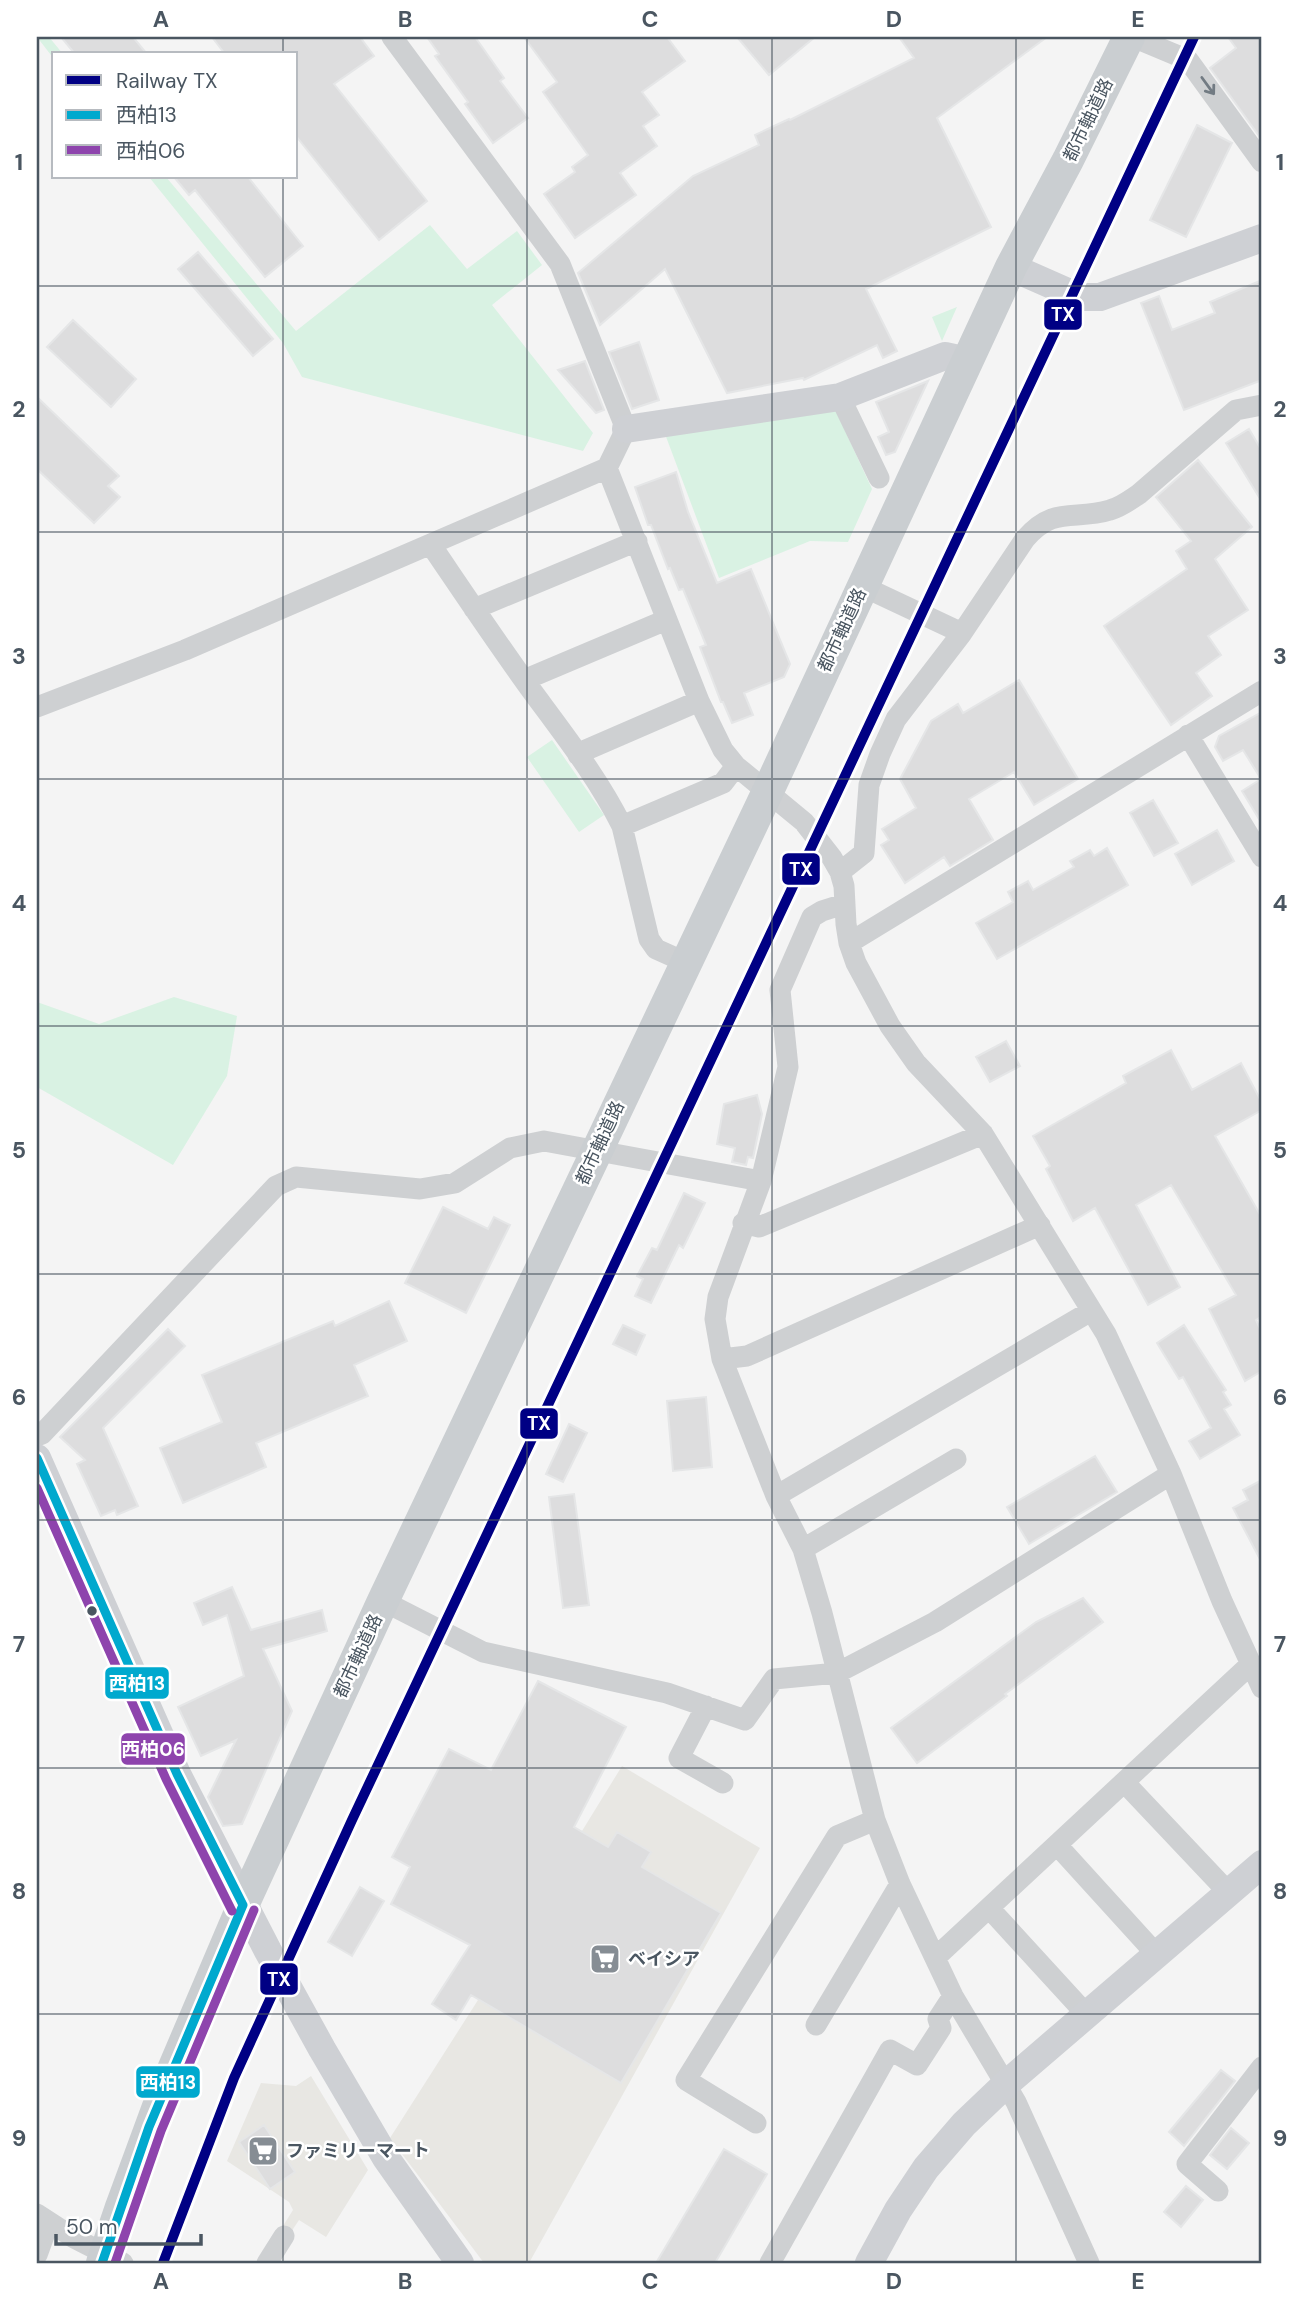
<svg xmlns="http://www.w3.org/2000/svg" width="1299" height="2300" font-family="'DM Sans','Noto Sans JP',sans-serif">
  <rect width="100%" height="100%" fill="#f4f4f4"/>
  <!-- commercial -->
  <path fill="#e8e7e3" d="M622 1766 760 1848 529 2263H484L390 2138 478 2000Z
    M311 2076 368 2170 326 2237 299 2220 289 2235 281 2229 293 2210 289 2202 227 2161 261 2083 296 2086Z"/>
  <!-- green -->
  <path fill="#d9f2e3" d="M37 37H49L63 54H54V59Z
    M149 177H166L296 331 430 225 467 269 517 231 542 265 492 305 593 433 583 451 302 377 283 343Z
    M957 307 942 341 932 317Z
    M834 407 872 489 848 542 810 541 719 578 665 434Z
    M552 740 604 815 579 832 527 757Z
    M174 997 237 1016 227 1076 173 1165 37 1087V1002L99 1024Z"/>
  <!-- building -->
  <path fill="#ddddde" stroke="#e5e6e7" stroke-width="2" d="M61 37H133L147 54H75Z
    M212 37H360L374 56 334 84 427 201 379 240 296 136V54H225Z
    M427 37H475L504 78 500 81 528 118 493 143 465 104 468 102 435 56 439 54Z
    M524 37H667L685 61 642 92 659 115 643 126 657 146 620 173 636 195 575 238 544 194 575 172 572 167 588 155 543 92 557 82Z
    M737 37H815L769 75Z
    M899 37H1047L937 118 991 227 866 289 897 351 883 358 877 345 804 380 803 378 727 393 665 269 600 325 578 273 693 176 759 145 755 135 789 119 790 120 914 58Z
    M1228 37H1262V140L1210 68 1236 48Z
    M1197 125 1232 143 1186 237 1150 220Z
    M174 177H248L303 246 265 277 195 190 189 195Z
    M198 252 273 339 253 356 178 269Z
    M1262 280V380L1184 410 1141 303 1159 296 1172 330 1215 313 1210 302Z
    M73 320 136 379 111 407 47 347Z
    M639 342 659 400 632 409 609 352Z
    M585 361 604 410 596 413 558 370Z
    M928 381 895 452 886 455 878 437 889 432 876 402Z
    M37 397 119 476 108 486 120 497 94 523 37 469Z
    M1249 429 1262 451V502L1226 443Z
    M1198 460 1252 527 1215 559 1248 610 1208 636 1221 655 1196 673 1212 696 1171 725 1104 626 1187 569 1176 551 1191 541 1156 497Z
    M676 472 688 512 717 583 751 569 790 664 784 677 744 693 753 715 732 723 723 702H721L700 647 706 645 683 589 679 590 670 568 668 569 651 525H648L635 487Z
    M1019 680 1078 779 1034 805 1014 772 969 799 993 840 950 866 944 857 905 883 881 845 889 840 882 829 916 808 900 779 931 721 958 704 963 713Z
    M1262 712V824L1242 791 1261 779 1243 750 1223 761 1215 747 1219 736Z
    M1153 800 1178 843 1154 856 1130 813Z
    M1217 830 1234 861 1192 885 1175 854Z
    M1107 848 1128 885 997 959 976 923 1013 902 1008 892 1028 881 1033 890 1074 867 1070 861 1090 850 1094 856Z
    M1006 1041 1020 1066 990 1082 976 1057Z
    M1171 1050 1192 1090 1241 1063 1262 1103V1110L1215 1136 1262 1218V1316L1256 1320 1262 1333V1371L1245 1381 1209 1309 1236 1295 1171 1185 1136 1205 1180 1287 1148 1305 1095 1208 1073 1221 1046 1169 1050 1166 1033 1136 1126 1083 1123 1076Z
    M757 1095 762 1114 753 1158 748 1157 746 1165 732 1162 735 1148 717 1144 724 1104Z
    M684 1193 705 1203 683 1248 679 1245 651 1303 635 1296 643 1279 637 1276 652 1248 657 1250Z
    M443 1207 488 1229 494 1217 510 1225 466 1313 405 1283Z
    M389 1301 407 1341 354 1365 368 1396 256 1443 266 1467 183 1503 160 1448 222 1422 202 1375 333 1321 335 1326Z
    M623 1325 645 1335 636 1355 613 1344Z
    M1184 1325 1226 1390 1223 1392 1231 1405 1224 1409 1240 1435 1200 1459 1189 1441 1211 1428 1183 1377 1179 1379 1157 1343Z
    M168 1329 185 1346 103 1428 138 1506 117 1515 115 1510 101 1516 77 1464 85 1460 60 1437Z
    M706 1397 712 1467 673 1471 667 1401Z
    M569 1424 587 1433 563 1482 546 1474Z
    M1095 1456 1117 1492 1029 1544 1007 1507Z
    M1262 1480V1563L1233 1508 1248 1500 1243 1490Z
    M574 1494 589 1605 563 1608 549 1497Z
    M232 1587 251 1630 322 1610 327 1631 263 1649 292 1711 242 1824 223 1826 208 1797 236 1740 201 1756 178 1707 244 1676 227 1615 203 1625 194 1603Z
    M1083 1598 1103 1622 1005 1694 1007 1696 917 1763 891 1728 1036 1622Z
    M538 1681 626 1727 574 1827 608 1847 617 1832 651 1852 642 1867 721 1913 621 2083 471 1995 456 2020 432 2004 470 1945 391 1904 410 1867 392 1857 449 1749 491 1770Z
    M360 1887 384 1901 352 1956 328 1942Z
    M1221 2070 1235 2081 1184 2146 1169 2132Z
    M264 2125 295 2172 270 2189 239 2142Z
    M1231 2128 1249 2143 1227 2169 1210 2155Z
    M724 2149 767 2174 715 2263H656Z
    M1186 2186 1203 2200 1181 2227 1164 2212Z"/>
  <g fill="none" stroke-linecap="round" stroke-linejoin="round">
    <!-- street -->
    <path stroke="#ced0d2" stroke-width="21" d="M392 37 560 264 626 429 607 468 699 701 723 750 736 766 804 822 832 858 840 872 844 886 846 924 849 943 856 963 890 1026 916 1063 983 1134 1106 1334 1171 1474 1222 1601 1262 1688
      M1133 37 1188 60 1262 162
      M840 397 879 478
      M431 545C463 592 495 640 529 687 562 732 597 776 622 826L649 939 656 949 685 962
      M862 586 962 633
      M474 609 637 541
      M524 680 666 620
      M37 707 185 650 607 468
      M1188 735 1262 857
      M578 755 586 750 699 701
      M622 826 723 783 736 766
      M840 872 864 853 869 785 880 754 896 719 962 633 1025 539C1054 505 1074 521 1110 510 1121 507 1130 500 1139 494L1236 410 1262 405
      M844 904 822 911 812 917 780 990 788 1067 761 1181 718 1297 715 1319 722 1359 776 1496 803 1549 822 1613 875 1820 900 1884 953 1996 1016 2102 1089 2263
      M849 943 1262 691
      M743 1223 759 1227 983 1134
      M722 1359 747 1356 1040 1225
      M37 1436 42 1434 276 1186 296 1177 420 1189 455 1183 510 1148 544 1141 761 1181
      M776 1496 1091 1311
      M803 1549 956 1459
      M383 1601 483 1652 667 1693 745 1720 774 1679 837 1673 935 1622 1171 1474
      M706 1706 679 1758 723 1783
      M1125 1783 1228 1892
      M1057 1845 1157 1955
      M989 1908 1087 2015
      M936 1957 1251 1664
      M816 2025 900 1884
      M756 2123 686 2080 837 1836 875 1820
      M1218 2191 1187 2164 1262 2067
      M37 2214 74 2238 123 2263
      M37 2255 49 2222
      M267 2263 284 2236
      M770 2263 890 2050 917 2065 941 2028 938 2019 953 1996"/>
    <!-- secondary -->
    <path stroke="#ced0d4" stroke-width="28" d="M1011 267 1079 297H1100L1262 238
      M626 429 840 397 945 356 968 361
      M37 1458 177 1774 268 1951 322 2049 386 2158 460 2263
      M869 2263 898 2210 926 2168 964 2124 1006 2084 1262 1864"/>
    <!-- primary -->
    <path stroke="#caced1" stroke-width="32" d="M102 2263 121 2207 163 2093 243 1905 383 1601 768 791 1011 267 1068 160 1129 37"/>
    <!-- bus-1 casing -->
    <g stroke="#fff" stroke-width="14">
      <path id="bus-1" d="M37 1458 177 1774 243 1905
        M102 2263 149 2127 243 1905"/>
    </g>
    <!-- bus-2 casing -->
    <g stroke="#fff" stroke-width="14">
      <path id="bus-2" d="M37 1488 166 1779 232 1911
        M115 2263 161 2131 254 1910"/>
    </g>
    <!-- bus-1 -->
    <use href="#bus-1" stroke="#00a9ce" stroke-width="9"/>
    <!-- bus-2 -->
    <use href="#bus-2" stroke="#8e44ad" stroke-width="9"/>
    <!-- rail-1 casing -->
    <g stroke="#fff" stroke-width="16">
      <path id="rail-1" d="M163 2263 234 2078 352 1820 1194 37"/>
    </g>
    <!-- rail-1 -->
    <use href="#rail-1" stroke="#000084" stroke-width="10"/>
  </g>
  <!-- one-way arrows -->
  <defs><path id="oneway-shaft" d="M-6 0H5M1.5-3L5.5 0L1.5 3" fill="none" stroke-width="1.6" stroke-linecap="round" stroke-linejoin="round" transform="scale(1.75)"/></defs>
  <use stroke="#727b83" href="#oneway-shaft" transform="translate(1208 86) rotate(54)"/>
  <!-- grid -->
  <path fill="none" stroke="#4a5661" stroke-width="2" stroke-opacity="0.55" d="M283 37V54M527 37V2263M772 37V2263M1016 37V2263M283 177V2263M37 286H1262M37 532H1262M37 779H1262M37 1026H1262M37 1274H1262M37 1520H1262M37 1768H1262M37 2014H1262"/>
  <!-- icons -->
  <defs>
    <g id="supermarket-square" transform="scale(1.575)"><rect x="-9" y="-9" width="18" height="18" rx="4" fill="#868d94" stroke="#fff"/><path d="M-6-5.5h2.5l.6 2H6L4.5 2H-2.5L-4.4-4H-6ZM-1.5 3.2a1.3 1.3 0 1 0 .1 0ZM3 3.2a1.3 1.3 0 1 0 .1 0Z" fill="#fff"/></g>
  </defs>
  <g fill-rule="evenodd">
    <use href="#supermarket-square" x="605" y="1959"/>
    <use href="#supermarket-square" x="263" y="2151"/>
  </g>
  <!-- markers -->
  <circle fill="#4a5661" stroke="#fff" stroke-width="2.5" cx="92" cy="1611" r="6"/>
  <g text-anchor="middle" stroke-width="5" stroke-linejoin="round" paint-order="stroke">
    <!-- street labels -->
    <g font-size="18" fill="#4a5661" stroke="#fff">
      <text transform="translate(1088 120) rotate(-64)" y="6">都市軸道路</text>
      <text transform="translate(842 630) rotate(-65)" y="6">都市軸道路</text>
      <text transform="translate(600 1143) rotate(-65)" y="6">都市軸道路</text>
      <text transform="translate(358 1656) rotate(-65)" y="6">都市軸道路</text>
    </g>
    <!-- poi labels -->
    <g font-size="18" font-weight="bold" fill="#4a5661" stroke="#fff" text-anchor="start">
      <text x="628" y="1965">ベイシア</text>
      <text x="286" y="2157">ファミリーマート</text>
    </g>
  </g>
  <g stroke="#fff" stroke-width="2.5">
    <rect x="1043" y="298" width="40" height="33" rx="7" fill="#000084"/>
    <rect x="781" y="852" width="40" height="34" rx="7" fill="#000084"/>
    <rect x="519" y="1407" width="40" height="33" rx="7" fill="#000084"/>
    <rect x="104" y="1666" width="66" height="34" rx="7" fill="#00a9ce"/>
    <rect x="120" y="1732" width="66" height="34" rx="7" fill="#8e44ad"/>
    <rect x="259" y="1962" width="40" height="34" rx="7" fill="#000084"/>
    <rect x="135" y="2065" width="66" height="34" rx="7" fill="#00a9ce"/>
  </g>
  <g font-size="19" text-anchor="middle" font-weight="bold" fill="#fff">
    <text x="1063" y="321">TX</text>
    <text x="801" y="876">TX</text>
    <text x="539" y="1430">TX</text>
    <text x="137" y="1690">西柏13</text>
    <text x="153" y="1756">西柏06</text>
    <text x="279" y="1986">TX</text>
    <text x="168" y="2089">西柏13</text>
  </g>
  <!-- border -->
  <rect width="1299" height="2300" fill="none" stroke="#ffffff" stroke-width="77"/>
  <!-- legend -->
  <rect x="52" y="52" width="245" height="126" fill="#ffffff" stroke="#b7bbc0" stroke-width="2"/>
  <rect x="66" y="75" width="35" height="10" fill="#000084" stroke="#b7bbc0" stroke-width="2"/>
  <text x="116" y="88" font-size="21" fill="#4a5661">Railway TX</text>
  <rect x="66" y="110" width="35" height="10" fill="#00a9ce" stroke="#b7bbc0" stroke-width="2"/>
  <text x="116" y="122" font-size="21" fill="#4a5661">西柏13</text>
  <rect x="66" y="145" width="35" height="10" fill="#8e44ad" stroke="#b7bbc0" stroke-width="2"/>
  <text x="116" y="158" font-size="21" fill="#4a5661">西柏06</text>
  <!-- scale -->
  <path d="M56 2234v10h145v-10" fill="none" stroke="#4a5661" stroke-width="3.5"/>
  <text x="66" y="2234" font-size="21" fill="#4a5661" stroke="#ffffff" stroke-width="5" paint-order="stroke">50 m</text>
  <rect x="38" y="38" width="1222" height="2224" fill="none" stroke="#4a5661" stroke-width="2.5"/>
  <g font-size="23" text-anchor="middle" font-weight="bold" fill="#4a5661">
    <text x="161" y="27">A</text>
    <text x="405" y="27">B</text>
    <text x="650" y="27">C</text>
    <text x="894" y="27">D</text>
    <text x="1138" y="27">E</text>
    <text x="19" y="170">1</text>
    <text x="1280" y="170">1</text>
    <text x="19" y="417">2</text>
    <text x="1280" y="417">2</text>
    <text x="19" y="664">3</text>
    <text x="1280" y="664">3</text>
    <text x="19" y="911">4</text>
    <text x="1280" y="911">4</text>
    <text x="19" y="1158">5</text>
    <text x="1280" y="1158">5</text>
    <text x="19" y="1405">6</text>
    <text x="1280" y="1405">6</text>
    <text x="19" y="1652">7</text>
    <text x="1280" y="1652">7</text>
    <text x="19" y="1899">8</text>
    <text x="1280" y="1899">8</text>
    <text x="19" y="2146">9</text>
    <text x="1280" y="2146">9</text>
    <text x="161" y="2289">A</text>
    <text x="405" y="2289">B</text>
    <text x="650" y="2289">C</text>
    <text x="894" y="2289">D</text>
    <text x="1138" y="2289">E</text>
  </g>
</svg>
